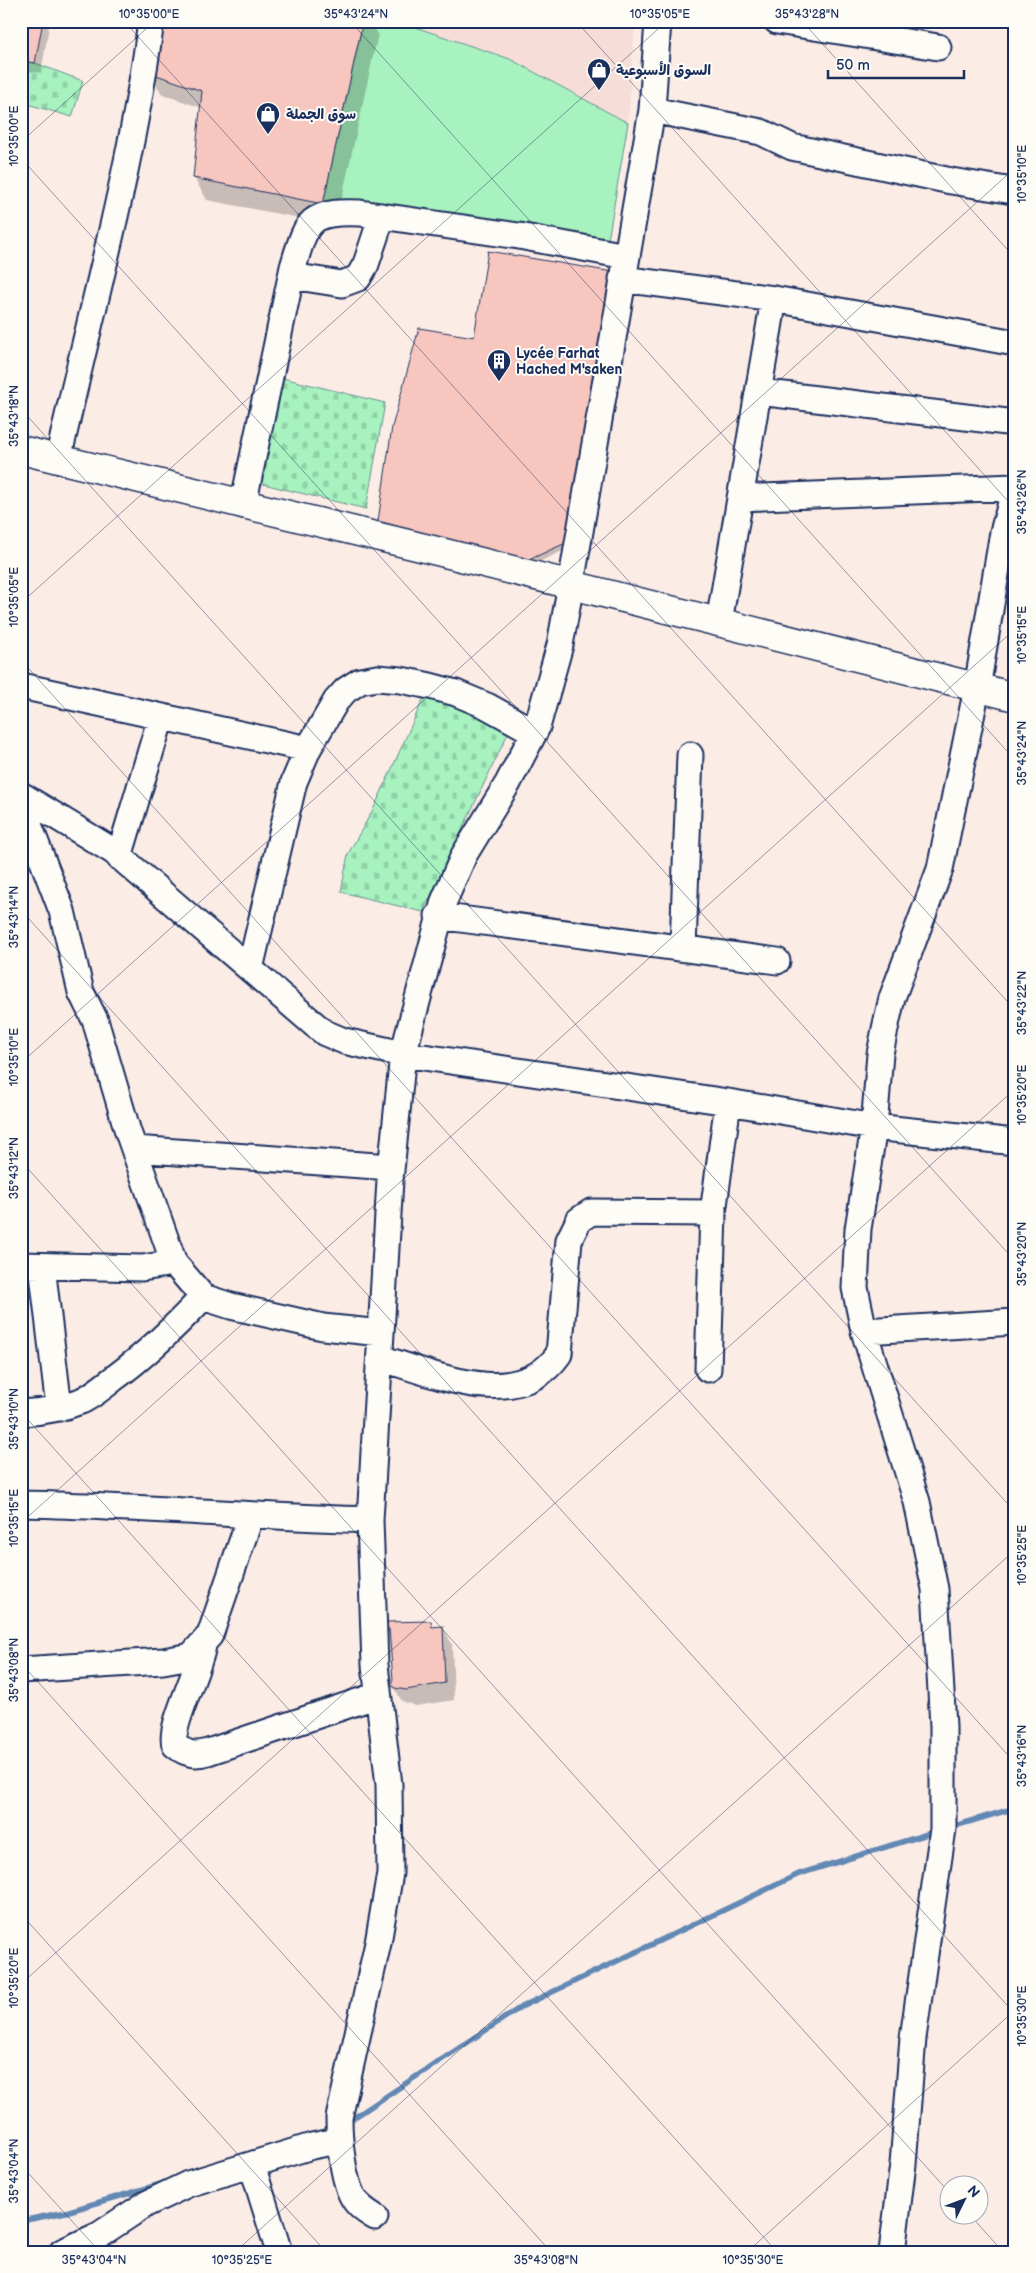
<svg xmlns="http://www.w3.org/2000/svg" width="1036" height="2273" font-family="'Balsamiq Sans','Playpen Sans Arabic',sans-serif">
  <defs>
    <pattern id="cemetery-stones" width="16" height="16" patternUnits="userSpaceOnUse" patternTransform="scale(1.25)"><rect width="16" height="16" fill="#a8f2c0"/><path d="M2 7V4a2 2 0 0 1 4 0v3zM10 15v-3a2 2 0 0 1 4 0v3z" fill="#90d0a7"/></pattern>
  </defs>
  <rect width="100%" height="100%" fill="#fbece6"/>
  <filter id="ink" filterUnits="userSpaceOnUse"><feTurbulence type="fractalNoise" baseFrequency=".02" numOctaves="2"/><feDisplacementMap in="SourceGraphic" scale="10" xChannelSelector="R" yChannelSelector="G"/><feConvolveMatrix kernelMatrix="1 2 1 2 8 2 1 2 1" color-interpolation-filters="sRGB"/></filter>
  <g filter="url(#ink)">
    <!-- built -->
    <path fill="#f6ddd8" d="M397 21H635L628 123 510 59Z"/>
    <!-- cemetery -->
    <path fill="url(#cemetery-stones)" stroke="#62908f" d="M21 61 35 63 83 81 72 117 21 102Z
      M283 378 385 403 366 509 255 482Z
      M426 693 510 729 423 912 341 892 348 854 375 806Z"/>
    <!-- garden -->
    <path fill="#a8f2c0" stroke="#62908f" d="M363 21H397L510 59 628 123 607 246 323 204Z"/>
    <!-- shadow -->
    <path fill="#0003" d="M25 21H50L41 73 21 70V36Z
      M168 21H370L378 34 336 225 207 200 194 178 202 108 162 94 149 72Z
      M475 338 571 547 530 566 383 526 380 521Z
      M430 1623 434 1628 443 1627 452 1644 454 1700 416 1706 402 1701 392 1685 394 1680 390 1636 386 1628Z"/>
    <g fill="none" stroke-linecap="round" stroke-linejoin="round">
      <!-- stream -->
      <path stroke="#6288b4" stroke-width="5.5" d="M948 1828 1015 1808
        M346 2123 521 2007 799 1874 937 1831
        M21 2221 66 2212 164 2183"/>
    </g>
    <!-- building -->
    <path fill="#f7c7bf" stroke="#1b2f5e" d="M24 21H43L35 63 21 61V32Z
      M167 21H363L323 204 193 178 202 91 148 72Z
      M488 251 613 272 568 542 526 561 378 521 392 427 419 328 474 337Z
      M431 1621 432 1627 443 1626 445 1683 406 1690 395 1688 391 1685 393 1680 389 1629H385V1622Z"/>
    <g fill="none" stroke-linecap="round" stroke-linejoin="round">
      <!-- minor casing -->
      <g stroke="#1b2f5e" stroke-width="29">
        <path id="minor" d="M777 21 938 47
          M652 110 761 132 792 147 951 181 1007 190 1015 189
          M291 276 342 284 358 278 366 264 382 216
          M622 279 774 299 1015 343
          M759 392 1015 423
          M58 460C90 314 132 169 151 21
          M740 498 1015 487
          M243 505 293 267C307 221 308 211 360 213L519 236 626 256
          M719 622 774 299
          M21 686 308 749
          M21 795 113 851 315 1025 325 1033 344 1041 403 1054 728 1102 874 1127 1015 1142
          M21 804 62 911 81 992 95 1020 128 1132 174 1263
          M119 857 161 717
          M438 916 777 961
          M683 948 690 755
          M250 969 294 782 308 749 336 701 346 690 360 681 377 678 401 680 430 686 456 693 487 706 534 732
          M134 1149 391 1167
          M21 1265 142 1268 174 1263 203 1297 231 1306 323 1327 381 1333
          M42 1266 59 1408
          M864 1331 1015 1322
          M380 1358C435 1374 518 1413 559 1354L569 1240 579 1220 591 1212 713 1213
          M708 1369 713 1213 728 1102
          M21 1413C42 1412 61 1409 81 1401 92 1396 103 1387 113 1379 146 1355 175 1327 203 1297
          M21 1504C138 1506 254 1517 370 1520
          M203 1645C200 1670 168 1727 175 1745 185 1754 195 1756 208 1752L378 1695
          M21 1670 163 1661 191 1656 210 1635 251 1515
          M252 2165 279 2252
          M375 2217C367 2212 359 2207 354 2199 343 2182 339 2139 339 2118L378 1943 390 1873 389 1785 375 1665 370 1520 390 1180 403 1054 444 901 464 855 508 783 537 727 560 645 571 584 652 110 658 21
          M62 2252 99 2235 146 2204 188 2184 312 2146 327 2143 340 2144
          M892 2252 903 2164 913 2038 943 1829V1726L935 1589 917 1502 864 1331 855 1288 858 1229 874 1127 880 1054 885 1029 892 998 940 869 977 688 1003 532 1015 489"/>
      </g>
      <!-- major casing -->
      <g stroke="#1b2f5e" stroke-width="31">
        <path id="major" d="M21 450 433 550 1015 697"/>
      </g>
      <!-- minor -->
      <use href="#minor" stroke="#fdfcf7" stroke-width="25"/>
      <!-- major -->
      <use href="#major" stroke="#fdfcf7" stroke-width="28"/>
    </g>
  </g>
  <!-- ticks -->
  <path fill="none" stroke="#1b2f5e" stroke-width="1" stroke-opacity="0.45" d="M124 21 1015 1010M350 21 1015 760M576 21 1015 509M802 21 1015 258M21 142 155 21M21 158 1015 1261M21 409 1015 1512M21 603 667 21M21 660 1015 1763M21 910 1015 2014M21 1063 1015 168M21 1161 948 2191M21 1412 777 2252M21 1523 1015 629M21 1663 551 2252M21 1914 326 2252M21 1984 1015 1089M21 2165 100 2252M971 2216 1003 2252M235 2252 1015 1550M747 2252 1015 2010"/>
  <!-- icons -->
  <defs>
    <g id="shop-pin" transform="scale(1.25)"><path d="M0 17L-7.5 6A9.5 9.5 0 1 1 7.5 6Z" fill="#1b2f5e" stroke="#fdfcf7"/><path d="M-5-2.5h2.3a2.7 3.5 0 0 1 5.4 0H5L5.5 6h-11ZM-1.5-2.5h3a1.5 2.3 0 0 0-3 0Z" fill="#fff"/></g>
    <g id="building-pin" transform="scale(1.25)"><path d="M0 17L-7.5 6A9.5 9.5 0 1 1 7.5 6Z" fill="#1b2f5e" stroke="#fdfcf7"/><path d="M-4-6H4V6H1V3H-1V6H-4ZM-2.5-4.3h1.7v1.8h-1.7ZM.8-4.3h1.7v1.8H.8ZM-2.5-1h1.7V.8h-1.7ZM.8-1h1.7V.8H.8Z" fill="#fff"/></g>
  </defs>
  <g fill-rule="evenodd">
    <use href="#shop-pin" x="599" y="70"/>
    <use href="#shop-pin" x="268" y="114"/>
    <use href="#building-pin" x="499" y="361"/>
  </g>
  <g text-anchor="middle" stroke-width="4" stroke-linejoin="round" paint-order="stroke">
    <!-- poi labels -->
    <g font-size="14" font-weight="bold" fill="#1b2f5e" stroke="#fdfcf7" text-anchor="start">
      <text x="616" y="75">السوق اﻷسبوعية</text>
      <text x="286" y="119">سوق الجملة</text>
      <text x="516" y="358">Lycée Farhat<tspan x="516" dy="16">Hached M'saken</tspan></text>
    </g>
  </g>
  <!-- margin -->
  <rect width="1036" height="2273" fill="none" stroke="#fdfcf7" stroke-width="55"/>
  <!-- north arrow -->
  <g transform="translate(964 2200) rotate(48)"><circle r="24" fill="#fdfcf7" stroke="#a3aaba"/>
  <path d="M0-4L9 19L0 12L-9 19Z" fill="#1b2f5e"/>
  <text y="-8" font-size="14" font-weight="bold" text-anchor="middle" fill="#1b2f5e">N</text>
  </g>
  <!-- scale -->
  <path d="M828 70v8h136v-8" fill="none" stroke="#1b2f5e" stroke-width="2.5"/>
  <text x="836" y="70" font-size="15" fill="#1b2f5e" stroke="#fdfcf7" stroke-width="4" paint-order="stroke">50 m</text>
  <rect x="28" y="28" width="980" height="2218" fill="none" stroke="#1b2f5e" stroke-width="2"/>
  <g font-size="12" text-anchor="middle" fill="#1b2f5e">
    <text x="149" y="18">10°35'00"E</text>
    <text x="356" y="18">35°43'24"N</text>
    <text x="660" y="18">10°35'05"E</text>
    <text x="807" y="18">35°43'28"N</text>
    <text transform="translate(14 136) rotate(-90)" y="4">10°35'00"E</text>
    <text transform="translate(1022 174) rotate(-90)" y="4">10°35'10"E</text>
    <text transform="translate(14 416) rotate(-90)" y="4">35°43'18"N</text>
    <text transform="translate(1022 502) rotate(-90)" y="4">35°43'26"N</text>
    <text transform="translate(14 597) rotate(-90)" y="4">10°35'05"E</text>
    <text transform="translate(1022 635) rotate(-90)" y="4">10°35'15"E</text>
    <text transform="translate(1022 753) rotate(-90)" y="4">35°43'24"N</text>
    <text transform="translate(14 917) rotate(-90)" y="4">35°43'14"N</text>
    <text transform="translate(1022 1003) rotate(-90)" y="4">35°43'22"N</text>
    <text transform="translate(14 1057) rotate(-90)" y="4">10°35'10"E</text>
    <text transform="translate(1022 1095) rotate(-90)" y="4">10°35'20"E</text>
    <text transform="translate(14 1168) rotate(-90)" y="4">35°43'12"N</text>
    <text transform="translate(1022 1254) rotate(-90)" y="4">35°43'20"N</text>
    <text transform="translate(14 1419) rotate(-90)" y="4">35°43'10"N</text>
    <text transform="translate(14 1518) rotate(-90)" y="4">10°35'15"E</text>
    <text transform="translate(1022 1555) rotate(-90)" y="4">10°35'25"E</text>
    <text transform="translate(14 1670) rotate(-90)" y="4">35°43'08"N</text>
    <text transform="translate(1022 1756) rotate(-90)" y="4">35°43'16"N</text>
    <text transform="translate(14 1978) rotate(-90)" y="4">10°35'20"E</text>
    <text transform="translate(1022 2016) rotate(-90)" y="4">10°35'30"E</text>
    <text transform="translate(14 2171) rotate(-90)" y="4">35°43'04"N</text>
    <text x="94" y="2264">35°43'04"N</text>
    <text x="242" y="2264">10°35'25"E</text>
    <text x="546" y="2264">35°43'08"N</text>
    <text x="753" y="2264">10°35'30"E</text>
  </g>
</svg>
